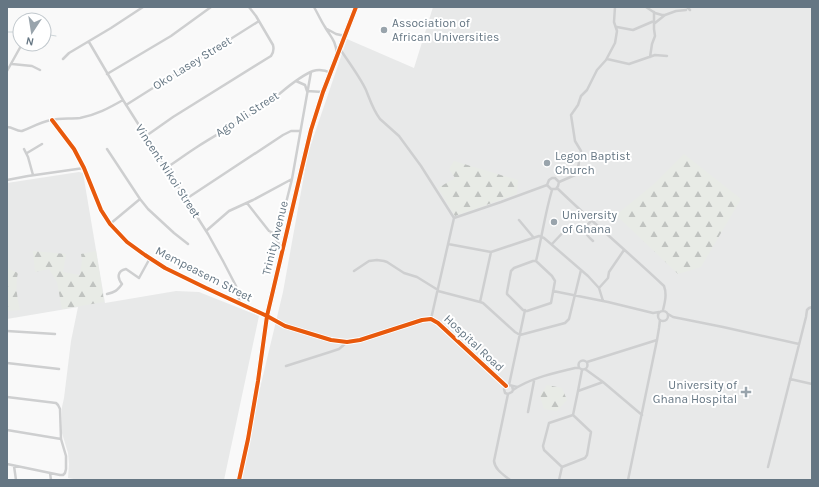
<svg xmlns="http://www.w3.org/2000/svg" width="819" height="487" font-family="Karla,sans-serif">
  <defs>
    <pattern id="forest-firs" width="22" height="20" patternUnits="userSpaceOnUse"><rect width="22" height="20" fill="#e8ebe6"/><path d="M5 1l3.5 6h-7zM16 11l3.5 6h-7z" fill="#c0c3c0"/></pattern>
  </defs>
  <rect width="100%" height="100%" fill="#f9f9f9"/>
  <!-- built -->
  <path fill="#e8e9e9" d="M433 7H812V480H238L283 292 308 153 347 39 414 68Z
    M79 172 83 173 105 303 176 291 199 292 259 316 224 480H79L68 478 69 464 68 453 62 433V407L64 398 71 341 78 307 7 319V183Z"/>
  <!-- forest -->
  <path fill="url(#forest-firs)" d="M684 154 741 199 701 267 678 274 616 215 654 184Z
    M454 161 518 180 517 194 455 216 438 188 455 178 449 169Z
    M33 251 66 254 63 272 80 275 82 260 81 254 96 251 104 302 62 309 57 282 49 269 35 272Z
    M7 268 18 273C15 286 17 297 20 310L7 311Z
    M547 385 562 388 567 400 557 411 544 409 540 396Z"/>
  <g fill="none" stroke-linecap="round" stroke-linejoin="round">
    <!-- stream -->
    <path stroke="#ced6d9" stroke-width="1" d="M7 32H20
      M44 34 56 36"/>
    <!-- secondary casing -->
    <g stroke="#d5d6d7" stroke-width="5.5">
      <path id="secondary" d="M239 480 248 439 258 381 267 316 300 176 311 130 323 92 356 7"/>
    </g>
    <!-- street -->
    <path stroke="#cecfd0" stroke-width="2.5" d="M314 7C318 14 321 21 325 27 332 39 335 39 337 54
      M646 7 655 13 662 15H665L676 11 686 10
      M687 7 690 10
      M655 23 665 15
      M617 27 633 30 654 21
      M327 29 336 34 345 36
      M89 42 123 100 208 234 223 261 236 286 240 304
      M340 49C348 61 360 77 366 90 370 100 373 110 380 119L399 136 421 166 454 218
      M650 57 652 44 655 36 654 29V12
      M63 59 69 53 111 28 143 7
      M607 59 629 64 655 55 667 56
      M12 64 32 66 40 70
      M7 71 22 44
      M107 74 171 36 211 7
      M296 81 305 85 307 91 323 92
      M126 105 259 21
      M52 120 74 149 84 168 101 210 110 224 127 242 145 255 165 268 206 288 267 316 285 326 331 340 347 342 360 340 422 320 431 319 438 323 506 386
      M7 127C13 127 17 132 22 131 32 127 41 122 51 120 60 118 70 119 80 118 96 115 109 108 123 100
      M146 136 173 117 271 56C274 52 274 49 273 45L256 16 249 7
      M24 149 28 157 33 175
      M107 149 140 199 148 209 174 233 188 244
      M27 153 42 144
      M166 168C177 161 186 154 197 147 219 133 243 120 265 105 281 94 295 78 313 71 319 69 325 70 331 73
      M7 180 28 176 84 168
      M547 185 551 189H556L558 186 559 182 575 175 577 173 581 151 575 141 571 115 578 105 581 96 587 90 597 70 606 60 615 43 617 31 614 22 615 7
      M547 185 549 180 552 178H555L559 182
      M557 188C592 222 629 253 664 286 667 294 665 302 663 310
      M186 199 283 135 291 131H300
      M247 203 269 231C273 233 275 234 279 231L292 179 311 72
      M454 218 501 202 547 185
      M519 220 534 238
      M591 221C582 230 584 233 593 241
      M110 224 140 199
      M206 231 229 211 253 200 292 179
      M271 233 278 242 282 252
      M278 242 279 232
      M448 244 491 252
      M552 244 569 226
      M533 261H536L552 276 555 281 551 303 527 311 523 310 507 294V292L511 271 514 268Z
      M536 261C542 237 545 213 552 190
      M581 270 569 319 565 323 520 335 515 332 483 303 480 302 491 252 539 236 544 238 588 276 599 288 603 301
      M354 271 369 261 377 260 384 261 387 262 404 273 417 277 438 290
      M599 288 608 278 609 272 624 250
      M438 291 480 302
      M553 291 608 302 653 313 659 312
      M107 294C115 292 117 291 122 284 117 278 117 271 126 269L139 278 150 258
      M658 316a5 5 0 1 1 10 0a5 5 0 1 1-10 0Z
      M668 314 673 317 723 327 799 344
      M431 319 454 218
      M7 331 55 334
      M578.5 365a4.5 4.5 0 1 1 9 0a4.5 4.5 0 1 1-9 0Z
      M587 362 657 340 659 328 660 320
      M7 363 59 369
      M286 366 330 352 339 349 346 343
      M585 369 603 382 642 415
      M790 379 812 384
      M509 385 525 310
      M512 386 513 390 512 392 508 394 505 393 504 389 506 385H509L517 387
      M513 390C530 378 555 373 575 368H579
      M578 391 603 382
      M508 394 494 461C495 470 504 475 510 480
      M7 397 56 403 58 405 60 409 61 439 66 456V469L65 473 63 475H60L7 464
      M528 412 534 381
      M7 430 61 439
      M14 466 16 480
      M562 467 544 450 543 446 549 423 573 415
      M768 467 806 317 807 310 809 308 812 307
      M50 473 51 480
      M559 480 562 467 585 458 587 455 591 432 573 415 578 391 582 370
      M628 480 657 340"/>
    <!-- secondary -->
    <use href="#secondary" stroke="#e1e2e2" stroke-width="3.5"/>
    <!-- cycleway casing -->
    <g stroke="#fff" stroke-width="6">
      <path id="cycleway" d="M52 120 74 149 84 168 101 210 110 224 127 242 145 255 165 268 206 288 267 316 285 326 331 340 347 342 360 340 422 320 431 319 438 323 506 386
        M239 480 248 439 258 381 267 316 300 176 311 130 323 92 356 7"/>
    </g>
    <!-- cycleway -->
    <use href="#cycleway" stroke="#e8590c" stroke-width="4"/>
  </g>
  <!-- markers -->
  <g fill="#99a4ac" stroke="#fff" stroke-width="1.5">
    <circle cx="384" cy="30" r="4"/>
    <circle cx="547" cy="163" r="4"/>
    <circle cx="554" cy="222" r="4"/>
    <path d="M744 386h4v4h4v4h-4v4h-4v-4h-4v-4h4z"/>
  </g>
  <g text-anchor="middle" stroke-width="4" stroke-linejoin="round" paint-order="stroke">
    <!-- poi labels -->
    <g font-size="12" fill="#657683" stroke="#fff" text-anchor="start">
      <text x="392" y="27">Association of<tspan x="392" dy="14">African Universities</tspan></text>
      <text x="555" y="160">Legon Baptist<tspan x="555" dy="14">Church</tspan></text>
      <text x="562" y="219">University<tspan x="562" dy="14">of Ghana</tspan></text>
      <text x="737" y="389" text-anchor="end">University of<tspan x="737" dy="14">Ghana Hospital</tspan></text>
    </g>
    <!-- street labels -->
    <g font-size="12" fill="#657683" stroke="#fff">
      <text transform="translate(192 63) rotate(-32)" y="4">Oko Lasey Street</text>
      <text transform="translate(247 114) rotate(-33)" y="4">Ago Ali Street</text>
      <text transform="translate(168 171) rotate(57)" y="4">Vincent Nikoi Street</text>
      <text transform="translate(275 238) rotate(-76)" y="4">Trinity Avenue</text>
      <text transform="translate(204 274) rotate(27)" y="4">Mempeasem Street</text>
      <text transform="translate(474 343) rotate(43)" y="4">Hospital Road</text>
    </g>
  </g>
  <!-- border -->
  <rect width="819" height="487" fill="none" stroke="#657683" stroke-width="16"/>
  <!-- north arrow -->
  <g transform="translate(32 32) rotate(192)"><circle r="19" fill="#ffffff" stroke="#c1c8cd"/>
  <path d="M0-3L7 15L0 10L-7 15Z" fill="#99a4ac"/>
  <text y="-6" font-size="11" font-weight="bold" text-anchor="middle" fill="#657683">N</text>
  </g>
</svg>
